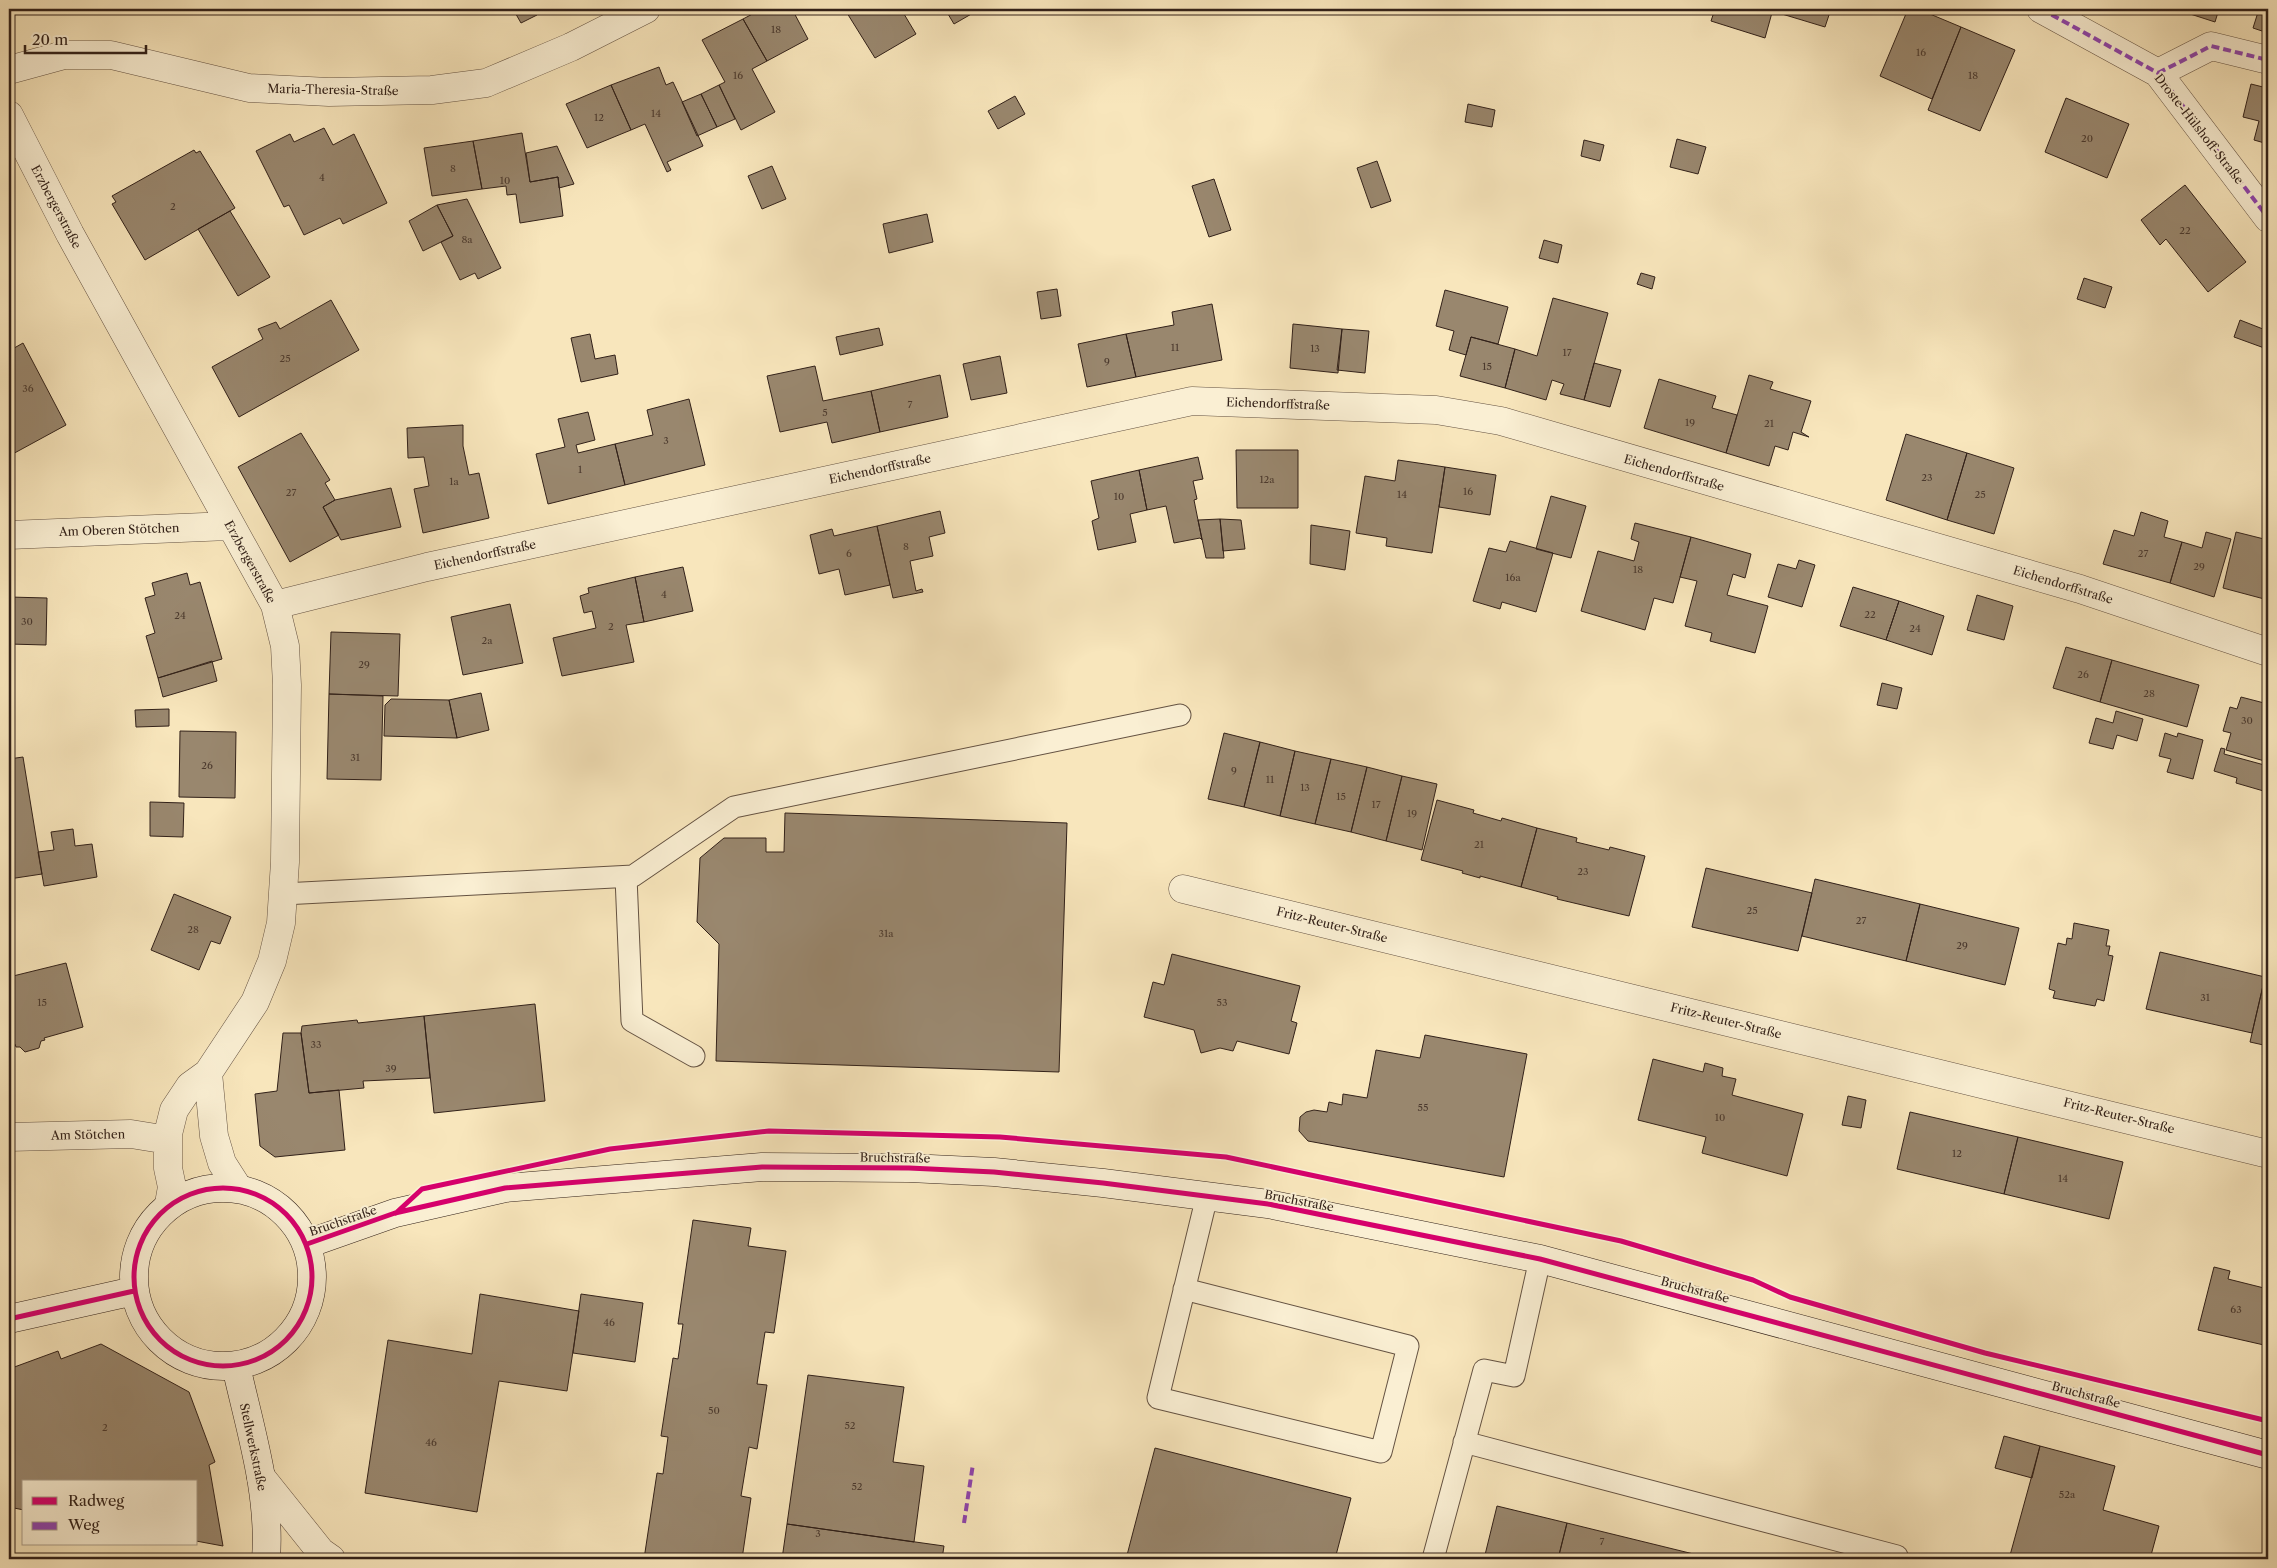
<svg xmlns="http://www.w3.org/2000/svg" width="2277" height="1568" font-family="'Libre Caslon Text',serif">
  <rect width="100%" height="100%" fill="#f8e6bc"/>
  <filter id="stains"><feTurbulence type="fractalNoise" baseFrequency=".004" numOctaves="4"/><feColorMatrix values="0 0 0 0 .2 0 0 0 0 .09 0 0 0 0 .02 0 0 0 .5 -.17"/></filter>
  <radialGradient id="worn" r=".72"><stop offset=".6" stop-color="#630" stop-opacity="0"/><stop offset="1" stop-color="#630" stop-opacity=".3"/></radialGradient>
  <!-- building -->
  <path fill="#99876e" stroke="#322119" d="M513 9H534L537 15 521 23Z
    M762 9H792L808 39 767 61 743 19Z
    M853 9H901L916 34 875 58 847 13Z
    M945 9H980L954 24Z
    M1715 9H1773L1765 38 1711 21Z
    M1773 9H1831L1825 27 1772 11Z
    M1908 9H1918L1961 27 1932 99 1880 76Z
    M2181 9H2219L2215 22 2181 11Z
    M2259 9H2268V33L2253 28Z
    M743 19 767 61 752 69 775 112 741 130 719 85 725 82 702 40Z
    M1961 27 2015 50 1980 131 1928 110Z
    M659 67 666 85 673 82 703 146 667 162 671 170 667 172 645 124 631 130 611 85Z
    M2251 84 2267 88 2263 107 2268 108V144L2254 140 2259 121 2243 117Z
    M611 85 631 130 587 148 566 104Z
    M719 85 735 119 717 127 701 94Z
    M701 94 717 127 697 136 682 102Z
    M1015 96 1025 114 998 129 988 111Z
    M2066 98 2129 124 2107 178 2045 152Z
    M1468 104 1495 110 1492 127 1465 122Z
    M324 128 333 145 354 134 387 203 343 224 340 218 304 235 289 205 284 207 256 151 290 134 294 142Z
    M522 133 530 182 558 177 563 216 520 223 516 194 507 195 506 186 482 189 473 141Z
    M1677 139 1706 147 1698 174 1670 167Z
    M1584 140 1604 145 1600 161 1581 156Z
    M473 141 482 189 432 196 424 148Z
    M557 146 574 184 559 188 558 177 530 182 526 153Z
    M194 150 196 153 200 151 235 208 145 260 112 204 116 202 112 196Z
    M1377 161 1391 201 1371 208 1357 168Z
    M772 166 786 199 762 209 748 176Z
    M1214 179 1231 230 1209 237 1192 186Z
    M2185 185 2246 262 2208 292 2166 239 2160 245 2141 220Z
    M467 199 501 268 478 279 475 273 460 280 441 242 453 236 437 205Z
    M437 205 453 236 423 251 409 221Z
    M230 211 270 277 238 296 198 229Z
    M927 214 933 242 889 253 883 224Z
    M1544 240 1562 245 1558 263 1539 258Z
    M1641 273 1655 277 1652 289 1637 284Z
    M2084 278 2112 287 2105 308 2077 299Z
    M1057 289 1061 316 1041 319 1037 292Z
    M1445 290 1508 307 1498 344 1471 337 1466 355 1449 350 1454 331 1436 326Z
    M1553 298 1608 313 1584 400 1560 394 1564 384 1552 380 1546 400 1505 388 1515 349 1537 356Z
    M331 300 359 350 239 417 212 367 263 339 258 329 276 322 280 329Z
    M1212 304 1222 360 1136 377 1126 334 1174 325 1172 312Z
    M2240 320 2268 331 2267 349 2234 337Z
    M1293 324 1342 329 1338 373 1290 368Z
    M879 328 883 345 840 355 836 337Z
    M1342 329 1369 331 1365 373 1337 370Z
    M590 334 595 359 615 355 618 374 581 382 571 338Z
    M1126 334 1136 377 1087 387 1078 344Z
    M1471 337 1515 349 1505 388 1460 376Z
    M23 343 66 425 9 456V351Z
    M1000 356 1007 393 971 400 963 364Z
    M1594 363 1621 370 1610 407 1584 400Z
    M815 366 823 401 871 391 880 432 832 443 827 422 780 432 767 376Z
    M940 375 948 417 880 432 871 391Z
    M1749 375 1773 382 1770 389 1811 401 1801 432 1809 437 1793 432 1788 450 1775 446 1769 466 1726 453Z
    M1659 379 1716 396 1712 408 1737 415 1726 453 1644 428Z
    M689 399 705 465 625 485 615 444 653 435 647 410Z
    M588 412 595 440 576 445 578 453 615 444 625 485 548 504 536 454 565 447 558 419Z
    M463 425V446L469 475 479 473 489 518 423 533 414 489 429 486 424 457 408 458 407 428Z
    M301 433 330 480 325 483 335 500 323 507 339 535 290 562 238 467Z
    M1906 434 1967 453 1947 520 1886 500Z
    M1236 450H1298V508H1237Z
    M1967 453 2014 468 1994 534 1947 520Z
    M1198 457 1203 479 1193 481 1197 499 1194 500 1202 540 1200 538 1174 543 1166 506 1147 510 1139 470Z
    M1398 460 1445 467 1432 553 1386 546 1387 538 1356 533 1365 476 1395 481Z
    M1445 467 1496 475 1490 515 1439 507Z
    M1139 470 1147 510 1130 514 1136 542 1098 550 1092 521 1099 518 1091 481Z
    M391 488 401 527 341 540 323 507 335 500Z
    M1551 496 1586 506 1571 558 1536 549Z
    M940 511 945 533 929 537 933 556 910 561 916 591 922 589 923 592 893 598 877 526Z
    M2141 512 2168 521 2164 537 2182 542 2170 583 2103 564 2114 530 2134 536Z
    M1220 519 1241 520 1245 549 1223 551Z
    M1220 519 1224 558H1206L1198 520Z
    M1635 523 1691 537 1673 603 1654 598 1645 630 1581 611 1598 551 1634 561 1639 542 1631 539Z
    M1311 525 1350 531 1345 570 1310 564Z
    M877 526 890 585 845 595 839 569 819 574 810 535 832 529 834 536Z
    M2206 532 2231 539 2214 597 2170 583 2182 542 2202 548Z
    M2236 532 2268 540V600L2223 588Z
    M1691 537 1751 554 1745 578 1733 574 1727 595 1768 606 1755 653 1710 641 1712 633 1685 626 1697 581 1680 577Z
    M1510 541 1553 553 1536 612 1502 602 1500 609 1473 601 1489 548 1506 552Z
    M1799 560 1815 565 1802 607 1768 597 1778 564 1796 569Z
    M683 567 693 611 644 622 635 577Z
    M187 573 190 585 200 582 222 659 158 678 146 636 155 633 145 598 155 595 152 583Z
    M635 577 644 622 626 625 634 662 562 676 553 638 596 628 592 611 584 613 580 596 589 593 588 588Z
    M1853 587 1899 601 1886 640 1840 626Z
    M1977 595 2013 606 2004 640 1967 630Z
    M9 597 47 598 46 645 9 644Z
    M1899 601 1944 616 1932 655 1886 640Z
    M510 604 523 663 463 675 451 617Z
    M331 632 400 634 398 696 329 694Z
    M2066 647 2112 660 2100 702 2053 688Z
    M2112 660 2199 685 2187 727 2100 702Z
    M212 661 217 681 163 697 158 678Z
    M1882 683 1902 688 1897 709 1877 705Z
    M481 693 489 730 457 738 449 700Z
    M329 694 383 696 381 780 327 779Z
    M2241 697 2268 704V762L2226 750 2231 733 2223 731 2230 707 2237 709Z
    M391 699 449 700 457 738 384 736 385 705Z
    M169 709V726L136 727 135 710Z
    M2116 711 2143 719 2137 741 2117 735 2113 749 2089 743 2096 718 2113 723Z
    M180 731 236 732 235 798 179 797Z
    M1224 733 1260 742 1244 807 1208 799Z
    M2165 733 2177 737 2178 733 2203 740 2193 779 2167 772 2171 759 2159 756Z
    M1260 742 1295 751 1280 816 1244 807Z
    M2221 748 2225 749 2224 754 2268 766 2267 792 2236 783 2237 778 2214 771Z
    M1295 751 1331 759 1315 824 1280 816Z
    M23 757 42 874 9 879V759Z
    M1331 759 1367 767 1351 832 1315 824Z
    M1367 767 1402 776 1386 841 1351 832Z
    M1402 776 1437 784 1422 850 1386 841Z
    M1437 800 1474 810 1473 813 1501 821 1502 818 1537 828 1521 887 1480 876V878L1462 873 1463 871 1421 860Z
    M150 802 184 803 183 837 150 836Z
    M785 813 1067 823 1059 1072 716 1061 719 944 697 922 700 858 724 838H766V852H784Z
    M1537 828 1577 838 1576 842 1609 850 1610 847 1645 856 1629 916 1557 899 1558 897 1521 887Z
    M73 829 75 846 92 844 97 877 44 886 38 852 54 850 51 832Z
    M1706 868 1812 893 1798 951 1692 927Z
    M1815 879 1920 904 1906 961 1802 936Z
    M174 894 231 917 220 944 211 941 199 970 151 950Z
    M1920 904 2019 928 2005 985 1906 961Z
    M2074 923 2109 930 2106 946H2110L2108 955 2113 956 2104 1001 2097 999 2095 1006 2053 998 2055 991 2049 989 2058 943 2066 945 2067 938 2072 939Z
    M2160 952 2265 977 2252 1033 2146 1009Z
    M1172 954 1300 986 1291 1021 1297 1023 1289 1054 1237 1041 1233 1051 1220 1048 1201 1053 1194 1030 1144 1017 1153 982 1164 985Z
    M66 963 83 1027 44 1038 45 1040 41 1041 39 1048 25 1052 20 1047H16L15 1044 9 1045V977Z
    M2263 986 2268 987V1046L2250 1042Z
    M535 1004 545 1101 434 1113 424 1016Z
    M424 1016 430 1078 363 1081 364 1088 309 1093 301 1033 302 1026 357 1020 358 1023Z
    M283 1033H301L309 1093 339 1090 345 1150 275 1157 260 1146 255 1094 277 1091Z
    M1425 1035 1527 1054 1504 1177 1308 1141 1299 1131 1300 1117 1306 1112 1314 1110 1327 1112 1329 1102 1342 1105 1343 1094 1367 1098 1376 1050 1420 1058Z
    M1653 1059 1703 1072 1705 1063 1723 1068 1722 1076 1736 1079 1732 1095 1803 1114 1787 1176 1702 1153 1706 1137 1638 1120Z
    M1848 1096 1866 1100 1861 1128 1842 1125Z
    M1910 1112 2018 1137 2004 1194 1897 1169Z
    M2018 1137 2123 1162 2109 1219 2004 1194Z
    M693 1220 751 1228 748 1246 786 1251 774 1333 765 1332 757 1384 767 1385 757 1449 749 1447 741 1496 751 1498 742 1559H644L657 1473 663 1474 668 1437 661 1436 673 1358 678 1359 683 1324H678Z
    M2214 1267 2230 1271 2228 1279 2268 1289V1329L2264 1345 2198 1330Z
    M480 1294 579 1311 567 1391 499 1381 477 1512 365 1493 388 1340 472 1354Z
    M581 1294 643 1303 635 1362 573 1353Z
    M101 1344 189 1392 215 1462 209 1465 223 1546 196 1541V1482H24V1510L9 1507V1369L58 1351 61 1359Z
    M808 1375 904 1387 893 1462 924 1466 914 1542 787 1524Z
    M2004 1436 2040 1446 2032 1478 1995 1468Z
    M2040 1446 2115 1466 2103 1510 2159 1526 2150 1559H2009Z
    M1155 1448 1351 1498 1335 1559H1126Z
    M1497 1506 1567 1523 1558 1559H1484Z
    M1567 1523 1714 1559H1558Z
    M787 1524 944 1546 942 1559H782Z"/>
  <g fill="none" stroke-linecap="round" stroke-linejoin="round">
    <!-- lane casing -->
    <g stroke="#645242" stroke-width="23">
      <path id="lane" d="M626 877 632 1021 694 1056
        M283 894 633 876 734 807 1180 715
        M1184 1289 1408 1346 1381 1452 1158 1398 1207 1196
        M1464 1442 1897 1556V1559
        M1433 1559 1484 1370 1514 1376 1540 1259"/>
    </g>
    <!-- street casing -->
    <g stroke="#645242" stroke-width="29">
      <path id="street" d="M2041 9 2158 73 2268 218
        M9 70 64 55H111L249 88 329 92 432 90 486 83 571 47 646 9
        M2158 73 2211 46 2268 60
        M9 115 70 234 275 605 285 646 287 685 285 862 281 923 272 961 255 1002 208 1073 190 1086 174 1110 168 1134V1168L172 1187 169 1204
        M9 535 229 526
        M275 605 427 567 1192 401 1436 410 1501 421 2080 589 2268 652
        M1183 889 2268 1154
        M208 1073 214 1136 222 1163 238 1188
        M9 1137 131 1134 168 1140
        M261 1477 321 1552 331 1559"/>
    </g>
    <!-- secondary casing -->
    <g stroke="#322119" stroke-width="29">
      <path id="secondary" d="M134 1277a89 89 0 1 1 178 0a89 89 0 1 1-178 0Z
        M307 1244 395 1213 505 1188 762 1167 909 1168 994 1172 1103 1183 1268 1204 1540 1259 2268 1455
        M9 1319 134 1291
        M236 1366C250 1429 271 1494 266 1559"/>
    </g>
    <!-- lane -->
    <use href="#lane" stroke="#faefd3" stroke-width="21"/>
    <!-- street -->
    <use href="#street" stroke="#faefd3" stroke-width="28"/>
    <!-- secondary -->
    <use href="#secondary" stroke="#faefd3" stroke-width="28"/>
    <!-- quiet -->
    <path stroke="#8e44ad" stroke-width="4" stroke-dasharray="8 4" stroke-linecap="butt" d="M2041 9 2158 73 2268 218
      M2158 73 2211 46 2268 60
      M964 1523 973 1464"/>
    <!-- cycleway casing -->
    <g stroke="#faefd3" stroke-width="8">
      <path id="cycleway" d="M134 1277a89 89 0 1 1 178 0a89 89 0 1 1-178 0Z
        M396 1213 422 1189 610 1149 769 1131 1000 1137 1226 1157 1621 1241 1753 1280 1790 1297 1985 1353 2268 1421
        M307 1244 395 1213 505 1188 762 1167 909 1168 994 1172 1103 1183 1268 1204 1540 1259 2268 1455
        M9 1319 134 1291"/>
    </g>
    <!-- cycleway -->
    <use href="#cycleway" stroke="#d6006c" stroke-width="5"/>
  </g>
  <g text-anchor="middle" stroke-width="4" stroke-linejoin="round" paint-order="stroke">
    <!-- number labels -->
    <g font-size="10" fill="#4c3a2e">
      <text x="776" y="33">18</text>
      <text x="1921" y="56">16</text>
      <text x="738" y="79">16</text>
      <text x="1973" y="79">18</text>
      <text x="656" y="117">14</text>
      <text x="599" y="121">12</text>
      <text x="2087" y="142">20</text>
      <text x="453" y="172">8</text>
      <text x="322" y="181">4</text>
      <text x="505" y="184">10</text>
      <text x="173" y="210">2</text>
      <text x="2185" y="234">22</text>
      <text x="467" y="243">8a</text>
      <text x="1175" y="351">11</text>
      <text x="1315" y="352">13</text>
      <text x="1567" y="356">17</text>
      <text x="285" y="362">25</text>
      <text x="1107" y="365">9</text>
      <text x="1487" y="370">15</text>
      <text x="28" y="392">36</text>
      <text x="910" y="408">7</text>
      <text x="825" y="416">5</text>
      <text x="1690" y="426">19</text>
      <text x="1769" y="427">21</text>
      <text x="666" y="444">3</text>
      <text x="580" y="473">1</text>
      <text x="1927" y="481">23</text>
      <text x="1267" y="483">12a</text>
      <text x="454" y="485">1a</text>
      <text x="1468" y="495">16</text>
      <text x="291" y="496">27</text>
      <text x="1402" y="498">14</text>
      <text x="1980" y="498">25</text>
      <text x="1119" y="500">10</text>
      <text x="906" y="550">8</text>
      <text x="849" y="557">6</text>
      <text x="2143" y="557">27</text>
      <text x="2199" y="570">29</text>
      <text x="1638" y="573">18</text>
      <text x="1513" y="581">16a</text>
      <text x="664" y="598">4</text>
      <text x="1870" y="618">22</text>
      <text x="180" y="619">24</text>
      <text x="27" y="625">30</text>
      <text x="611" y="630">2</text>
      <text x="1915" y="632">24</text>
      <text x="487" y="644">2a</text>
      <text x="364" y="668">29</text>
      <text x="2083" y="678">26</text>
      <text x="2149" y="697">28</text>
      <text x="2247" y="724">30</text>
      <text x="355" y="761">31</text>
      <text x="207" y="769">26</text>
      <text x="1234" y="774">9</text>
      <text x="1270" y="783">11</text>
      <text x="1305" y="791">13</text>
      <text x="1341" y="800">15</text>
      <text x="1376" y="808">17</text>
      <text x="1412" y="817">19</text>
      <text x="1479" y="848">21</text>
      <text x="1583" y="875">23</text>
      <text x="1752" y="914">25</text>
      <text x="1861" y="924">27</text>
      <text x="193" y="933">28</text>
      <text x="886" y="937">31a</text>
      <text x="1962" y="949">29</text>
      <text x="2205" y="1001">31</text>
      <text x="42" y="1006">15</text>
      <text x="1222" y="1006">53</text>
      <text x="316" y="1048">33</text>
      <text x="391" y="1072">39</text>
      <text x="1423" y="1111">55</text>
      <text x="1720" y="1121">10</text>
      <text x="1957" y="1157">12</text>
      <text x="2063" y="1182">14</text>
      <text x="2236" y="1313">63</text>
      <text x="609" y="1326">46</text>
      <text x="714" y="1414">50</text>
      <text x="850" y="1429">52</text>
      <text x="105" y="1431">2</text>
      <text x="431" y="1446">46</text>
      <text x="857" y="1490">52</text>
      <text x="2067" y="1498">52a</text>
      <text x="818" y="1537">3</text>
      <text x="1602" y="1545">7</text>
    </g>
    <!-- street labels -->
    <g font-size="12" fill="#322119" stroke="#faefd3">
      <text transform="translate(333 90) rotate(1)" y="4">Maria-Theresia-Straße</text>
      <text transform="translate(2199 129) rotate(52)" y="4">Droste-Hülshoff-Straße</text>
      <text transform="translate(56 207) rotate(62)" y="4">Erzbergerstraße</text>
      <text transform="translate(1278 404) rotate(2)" y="4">Eichendorffstraße</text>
      <text transform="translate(880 469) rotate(-12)" y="4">Eichendorffstraße</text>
      <text transform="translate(1674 473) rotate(16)" y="4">Eichendorffstraße</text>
      <text transform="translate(119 530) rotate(-2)" y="4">Am Oberen Stötchen</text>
      <text transform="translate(485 555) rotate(-12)" y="4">Eichendorffstraße</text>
      <text transform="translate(250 562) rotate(61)" y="4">Erzbergerstraße</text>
      <text transform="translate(2063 585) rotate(17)" y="4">Eichendorffstraße</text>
      <text transform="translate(1332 925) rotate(14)" y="4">Fritz-Reuter-Straße</text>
      <text transform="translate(1726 1021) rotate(14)" y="4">Fritz-Reuter-Straße</text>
      <text transform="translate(2119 1116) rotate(14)" y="4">Fritz-Reuter-Straße</text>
      <text transform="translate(88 1135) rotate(-1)" y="4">Am Stötchen</text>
      <text transform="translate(895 1158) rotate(1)" y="4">Bruchstraße</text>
      <text transform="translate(1299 1201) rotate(11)" y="4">Bruchstraße</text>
      <text transform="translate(343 1221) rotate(-19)" y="4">Bruchstraße</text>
      <text transform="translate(1695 1290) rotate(15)" y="4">Bruchstraße</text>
      <text transform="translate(2086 1395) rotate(15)" y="4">Bruchstraße</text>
      <text transform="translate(253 1447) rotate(78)" y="4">Stellwerkstraße</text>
    </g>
  </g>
  <!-- margin -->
  <rect width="2277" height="1568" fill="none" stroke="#f8e6bc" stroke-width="30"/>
  <rect x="10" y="10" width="2257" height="1548" fill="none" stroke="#322119" stroke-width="2.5"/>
  <rect x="15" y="15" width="2247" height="1538" fill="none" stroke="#322119"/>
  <!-- legend -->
  <rect x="22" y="1480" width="175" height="65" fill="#faefd3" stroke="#aa9d89"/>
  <rect x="32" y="1497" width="25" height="8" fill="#d6006c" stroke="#aa9d89"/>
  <text x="68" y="1506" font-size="15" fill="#322119">Radweg</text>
  <rect x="32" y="1522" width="25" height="8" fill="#8e44ad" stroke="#aa9d89"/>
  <text x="68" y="1530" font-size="15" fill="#322119">Weg</text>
  <!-- scale -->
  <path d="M25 45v8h121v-8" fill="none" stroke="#322119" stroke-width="2.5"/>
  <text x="32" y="45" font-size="15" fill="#322119" stroke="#faefd3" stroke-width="4" paint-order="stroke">20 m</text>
  <rect width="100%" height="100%" filter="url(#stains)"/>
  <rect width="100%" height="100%" fill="url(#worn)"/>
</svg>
